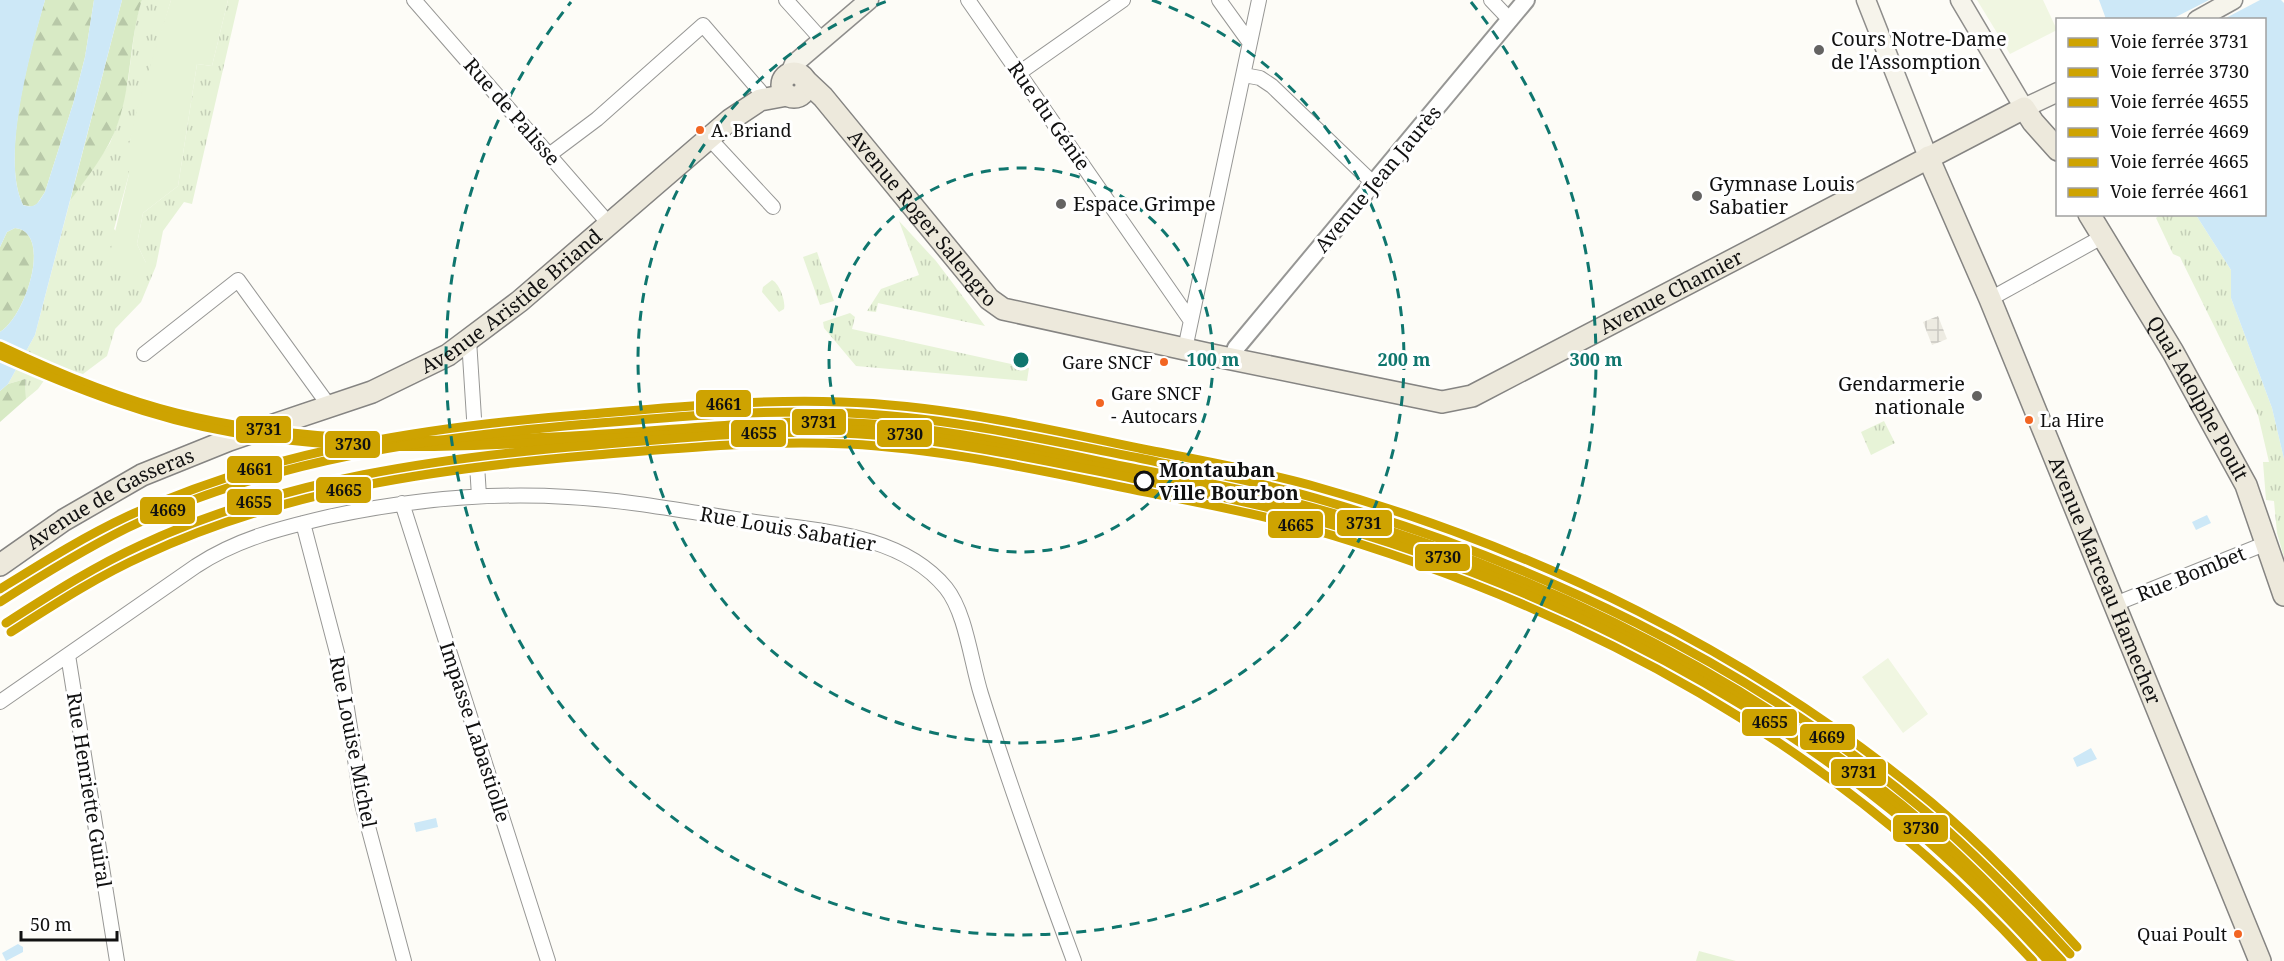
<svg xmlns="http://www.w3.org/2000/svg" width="2284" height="961" font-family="'Noto Serif',serif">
  <defs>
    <pattern id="grass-tufts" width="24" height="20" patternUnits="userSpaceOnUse" patternTransform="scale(1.5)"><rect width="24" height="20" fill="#e7f3d7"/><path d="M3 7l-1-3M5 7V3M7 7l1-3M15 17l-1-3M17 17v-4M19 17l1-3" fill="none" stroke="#c5cfb8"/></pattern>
    <pattern id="forest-firs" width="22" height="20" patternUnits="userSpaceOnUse" patternTransform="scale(1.5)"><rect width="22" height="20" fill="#d8eac5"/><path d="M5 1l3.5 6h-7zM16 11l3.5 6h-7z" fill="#b8c8a8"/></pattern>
    <pattern id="plaza-grid" width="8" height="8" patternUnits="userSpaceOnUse" patternTransform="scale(1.5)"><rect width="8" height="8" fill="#edebe2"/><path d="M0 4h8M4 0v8" fill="none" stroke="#cac8c1"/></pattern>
  </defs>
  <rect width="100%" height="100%" fill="#fdfcf7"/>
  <!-- grass -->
  <path fill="url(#grass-tufts)" d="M142 0H171L129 145V174L114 229 146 263 137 244 143 213 178 186 197 64 212 66 228 0H239L192 204 184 202 163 231 156 266 141 302 115 329 107 356 83 374 55 365 38 389 26 399 25 379 8 384 35 335 70 201 110 143 118 122 128 81 136 20Z
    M2159 215H2196L2231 270V298L2272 408 2284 459V557L2277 533 2274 501 2266 500 2263 462H2269L2258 415 2180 257 2173 254 2156 218Z
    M899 221 936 261 985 326 878 303 876 312 867 311 881 289 919 275Z
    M817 252 834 301 820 305 803 257Z
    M772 280C779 283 786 301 784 309L779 312 762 292 763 287Z
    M850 313 855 317 852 329 1029 368 1027 381 856 366 824 328 823 322Z
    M1884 421 1895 443 1871 455 1861 432Z"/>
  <!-- forest -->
  <path fill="url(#forest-firs)" d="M45 0H94L85 57 73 104 45 192 37 204 32 207 23 205C0 158 30 50 45 0Z
    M122 0H142C129 40 132 83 118 123 108 152 88 176 70 201Z
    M15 228C53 232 26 316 0 332V247L7 232Z
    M25 379 26 399 0 422V391L8 384Z"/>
  <!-- garden -->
  <path fill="#e7f3d7" d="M171 0H228L212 66 197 64 178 186 143 213 137 244 146 263 140 277 107 265 129 174V145L138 105Z
    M1699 951 1736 961H1696Z"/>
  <!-- pitch -->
  <path fill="#f0f6e1" d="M1977 0H2043L2057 30 2010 54Z
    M1888 658 1928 714 1903 733 1862 677Z"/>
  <!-- plaza -->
  <path fill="url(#plaza-grid)" d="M1938 316 1947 339 1932 345 1923 322Z"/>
  <!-- water -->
  <path fill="#cde8f7" d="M0 0H45C31 50 0 159 23 205 36 210 39 201 45 192L73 104 85 57 94 0H122L35 335 8 384 0 391V332C26 316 53 232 15 228L7 232 0 247Z
    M2099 0H2281L2284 3V459L2272 408 2231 298V270L2196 215 2264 214V20L2106 19Z
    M2207 515 2211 523 2196 530 2192 522Z
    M2091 748 2097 759 2077 767 2073 758Z
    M436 818 438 827 416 832 414 823Z
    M18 944 23 947V952L6 961 2 953Z"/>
  <!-- pier -->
  <path fill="#fdfcf7" d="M2209 0H2260L2222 20 2172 19Z"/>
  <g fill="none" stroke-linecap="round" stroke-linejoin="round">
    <!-- minor casing -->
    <g stroke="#979795" stroke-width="16">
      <path id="minor" d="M414 0 610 225
        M786 0 822 40
        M968 0 1191 321
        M1219 0 1250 43
        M1491 0 1510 20
        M1019 73 1123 0
        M1244 75 1260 78 1272 86 1374 184
        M709 138 773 207
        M549 155 597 119 703 25 760 91
        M1990 299 2102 237
        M469 340 479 496
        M1185 349 1259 0
        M144 354 238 280 330 407
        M402 503 548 961
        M303 523 340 664 362 804 404 961
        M2115 604 2267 543
        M68 655 117 961
        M0 702 196 566C237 539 281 528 328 517 407 500 487 492 568 497 629 500 689 512 749 521 816 531 900 532 946 588 966 613 971 662 981 694 1009 784 1041 872 1074 961"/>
    </g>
    <!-- tertiary casing -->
    <g stroke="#979795" stroke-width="20">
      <path id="tertiary" d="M1232 359 1236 348 1526 0"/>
    </g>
    <!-- secondary casing -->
    <g stroke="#8e8d8b" stroke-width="21">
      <path id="secondary" d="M1866 0 1928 157
        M1960 0 2024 108 2058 92
        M2197 20 2233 0
        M790 73 794 64 869 0"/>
    </g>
    <!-- primary casing -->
    <g stroke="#858482" stroke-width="24">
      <g id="primary">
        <circle cx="794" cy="85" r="12"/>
        <path id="s1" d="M806 81 823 97 989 299 1003 309 1212 355 1442 402 1472 396 2024 108 2033 122 2058 150"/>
        <path id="s2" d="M1928 157 1990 299 2260 961"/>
        <path id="s3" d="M2089 214 2173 352 2246 485 2284 595"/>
        <path id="s4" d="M0 565 64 520 142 475 229 440 372 392 448 355 520 301 730 120 760 100 787 95"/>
      </g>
    </g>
    <!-- minor -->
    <use href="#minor" stroke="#fffffe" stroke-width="14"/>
    <!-- tertiary -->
    <use href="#tertiary" stroke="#fffffe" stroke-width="16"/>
    <!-- secondary -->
    <use href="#secondary" stroke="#f6f4eb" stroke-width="18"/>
    <!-- primary -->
    <use href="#primary" stroke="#ede9dc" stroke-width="21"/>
    <!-- rail-1 casing -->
    <g stroke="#fff" stroke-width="14">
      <path id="rail-1" d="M0 346C57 373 116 398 177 413 312 446 452 443 589 435 667 431 745 421 823 422 928 423 1030 447 1132 468 1187 479 1242 489 1296 503 1514 561 1726 664 1902 805 1960 852 2011 907 2062 961"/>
    </g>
    <!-- rail-2 casing -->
    <g stroke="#fff" stroke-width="14">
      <path id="rail-2" d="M0 355C74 388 151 418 231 432 432 467 629 428 830 429 923 430 1014 451 1105 468 1181 483 1258 498 1332 520 1526 578 1715 668 1876 792 1941 841 1997 901 2052 961"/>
    </g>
    <!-- rail-3 casing -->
    <g stroke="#fff" stroke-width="14">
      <path id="rail-3" d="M6 623C50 595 93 567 141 545 283 479 441 457 596 445 677 438 759 430 841 433 938 437 1032 458 1127 477 1185 490 1244 500 1301 516 1522 577 1737 680 1913 828 1961 869 2005 914 2048 961"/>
    </g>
    <!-- rail-4 casing -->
    <g stroke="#fff" stroke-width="14">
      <path id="rail-4" d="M0 602C42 575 83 550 127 528 270 459 432 437 588 424 675 417 761 409 848 413 947 417 1042 439 1139 458 1198 471 1257 481 1315 498 1536 562 1748 663 1925 811 1977 855 2024 904 2070 954"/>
    </g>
    <!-- rail-5 casing -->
    <g stroke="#fff" stroke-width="14">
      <path id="rail-5" d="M11 632C55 604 98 576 145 555 286 489 442 468 595 455 679 448 764 440 848 444 944 449 1037 470 1131 489 1189 501 1247 511 1304 527 1586 608 1834 744 2033 961"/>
    </g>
    <!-- rail-6 casing -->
    <g stroke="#fff" stroke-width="14">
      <path id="rail-6" d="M0 589C42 563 83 537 128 516 274 449 433 426 591 414 674 407 757 399 841 402 943 405 1043 428 1143 449 1199 460 1255 470 1310 485 1534 547 1753 653 1932 803 1984 847 2031 897 2077 947"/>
    </g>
    <!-- rail-1 -->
    <use href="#rail-1" stroke="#cea301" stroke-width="9"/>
    <!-- rail-2 -->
    <use href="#rail-2" stroke="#cea301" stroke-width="9"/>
    <!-- rail-3 -->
    <use href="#rail-3" stroke="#cea301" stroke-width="9"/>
    <!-- rail-4 -->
    <use href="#rail-4" stroke="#cea301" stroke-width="9"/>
    <!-- rail-5 -->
    <use href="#rail-5" stroke="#cea301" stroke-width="9"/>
    <!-- rail-6 -->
    <use href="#rail-6" stroke="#cea301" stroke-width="9"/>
  </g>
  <!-- distance rings -->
  <g fill="none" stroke="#0f766e" stroke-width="3" stroke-dasharray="10 8">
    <circle cx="1021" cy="360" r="192"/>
    <path d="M1152 0A383 383 0 1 1 890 0"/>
    <path d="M1471 2A575 575 0 1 1 571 2"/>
  </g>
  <!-- markers -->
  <g fill="#646362" stroke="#fff" stroke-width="2">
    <circle cx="1819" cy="50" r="6"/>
    <circle cx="1697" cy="196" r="6"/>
    <circle cx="1061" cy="204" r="6"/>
    <circle cx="1977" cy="396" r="6"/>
  </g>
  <g fill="#f26522" stroke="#fff" stroke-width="2">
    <circle cx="700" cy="130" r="5"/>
    <circle cx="1164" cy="362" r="5"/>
    <circle cx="1100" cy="403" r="5"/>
    <circle cx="2029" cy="420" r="5"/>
    <circle cx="2238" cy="934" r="5"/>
  </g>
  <circle fill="#fff" stroke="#111" stroke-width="3" cx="1144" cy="481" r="9"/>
  <g text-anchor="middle" stroke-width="6" stroke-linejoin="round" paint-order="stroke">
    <!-- bus labels -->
    <g font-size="18" fill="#111" stroke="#fff" text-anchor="start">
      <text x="711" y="137">A. Briand</text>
      <text x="1153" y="369" text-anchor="end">Gare SNCF</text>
      <text x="1111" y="400">Gare SNCF<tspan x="1111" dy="23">- Autocars</tspan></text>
      <text x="2040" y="427">La Hire</text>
      <text x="2227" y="941" text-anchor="end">Quai Poult</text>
    </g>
    <!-- poi labels -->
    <g font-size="20" fill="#111" stroke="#fff" text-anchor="start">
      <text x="1831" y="46">Cours Notre-Dame<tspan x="1831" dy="23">de l'Assomption</tspan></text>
      <text x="1709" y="191">Gymnase Louis<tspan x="1709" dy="23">Sabatier</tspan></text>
      <text x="1073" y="211">Espace Grimpe</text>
      <text x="1965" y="391" text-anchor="end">Gendarmerie<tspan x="1965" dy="23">nationale</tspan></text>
    </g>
    <!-- street labels -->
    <g font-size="20" fill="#111" stroke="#fff">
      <text transform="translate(512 112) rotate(49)" y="7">Rue de Palisse</text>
      <text transform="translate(1049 116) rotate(55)" y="7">Rue du Génie</text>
      <text transform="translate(1378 179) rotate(-50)" y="7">Avenue Jean Jaurès</text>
      <text dy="7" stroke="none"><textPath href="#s1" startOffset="180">Avenue Roger Salengro</textPath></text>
      <text dy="7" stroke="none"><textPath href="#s1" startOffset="1006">Avenue Chamier</textPath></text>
      <text dy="7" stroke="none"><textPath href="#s4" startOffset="580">Avenue Aristide Briand</textPath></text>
      <text dy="7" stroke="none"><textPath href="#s3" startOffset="214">Quai Adolphe Poult</textPath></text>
      <text dy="7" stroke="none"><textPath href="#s4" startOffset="129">Avenue de Gasseras</textPath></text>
      <text transform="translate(788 529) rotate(10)" y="7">Rue Louis Sabatier</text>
      <text transform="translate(2191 574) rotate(-22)" y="7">Rue Bombet</text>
      <text dy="7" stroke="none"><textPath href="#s2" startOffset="459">Avenue Marceau Hamecher</textPath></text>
      <text transform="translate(475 732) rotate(72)" y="7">Impasse Labastiolle</text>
      <text transform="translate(353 742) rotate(79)" y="7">Rue Louise Michel</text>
      <text transform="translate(89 790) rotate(81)" y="7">Rue Henriette Guiral</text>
    </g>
    <!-- stop labels -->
    <g font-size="20" font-weight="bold" fill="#111" stroke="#fff" text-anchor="start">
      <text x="1159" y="477">Montauban<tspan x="1159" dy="23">Ville Bourbon</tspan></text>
    </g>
  </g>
  <circle cx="1021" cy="360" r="9" fill="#0f766e" stroke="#fff" stroke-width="3"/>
  <g font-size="18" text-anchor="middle" font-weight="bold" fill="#0f766e" stroke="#fff" stroke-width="6" stroke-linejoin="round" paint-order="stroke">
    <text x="1213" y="366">100 m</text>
    <text x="1404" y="366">200 m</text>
    <text x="1596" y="366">300 m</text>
  </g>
  <g stroke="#fff" stroke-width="2">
    <rect x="695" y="389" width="57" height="29" rx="6" fill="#cea301"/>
    <rect x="791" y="408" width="56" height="28" rx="6" fill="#cea301"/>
    <rect x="235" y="415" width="57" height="29" rx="6" fill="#cea301"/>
    <rect x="730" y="419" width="57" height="29" rx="6" fill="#cea301"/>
    <rect x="876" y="419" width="57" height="29" rx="6" fill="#cea301"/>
    <rect x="324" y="430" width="57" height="29" rx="6" fill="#cea301"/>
    <rect x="226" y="455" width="57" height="29" rx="6" fill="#cea301"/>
    <rect x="315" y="476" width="57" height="28" rx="6" fill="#cea301"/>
    <rect x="226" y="488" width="57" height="28" rx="6" fill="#cea301"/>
    <rect x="139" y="496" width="57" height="29" rx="6" fill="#cea301"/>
    <rect x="1336" y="509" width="57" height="28" rx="6" fill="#cea301"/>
    <rect x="1267" y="510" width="57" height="29" rx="6" fill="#cea301"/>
    <rect x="1414" y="543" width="57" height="29" rx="6" fill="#cea301"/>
    <rect x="1741" y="708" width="57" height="29" rx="6" fill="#cea301"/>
    <rect x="1799" y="723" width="57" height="28" rx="6" fill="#cea301"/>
    <rect x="1830" y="758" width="57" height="29" rx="6" fill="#cea301"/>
    <rect x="1892" y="814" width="57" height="29" rx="6" fill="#cea301"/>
  </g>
  <g font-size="16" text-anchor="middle" font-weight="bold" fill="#111">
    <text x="724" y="410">4661</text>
    <text x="819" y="428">3731</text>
    <text x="264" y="435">3731</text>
    <text x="759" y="439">4655</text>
    <text x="905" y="440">3730</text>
    <text x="353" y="450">3730</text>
    <text x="255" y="475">4661</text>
    <text x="344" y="496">4665</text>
    <text x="254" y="508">4655</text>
    <text x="168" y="516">4669</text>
    <text x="1364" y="529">3731</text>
    <text x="1296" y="531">4665</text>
    <text x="1443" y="563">3730</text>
    <text x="1770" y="728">4655</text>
    <text x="1827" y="743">4669</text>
    <text x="1859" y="778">3731</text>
    <text x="1921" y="834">3730</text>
  </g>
  <!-- legend -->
  <rect x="2056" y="18" width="210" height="198" fill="#ffffff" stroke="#a0a0a0" stroke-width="1.5"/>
  <rect x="2068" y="38" width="30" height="9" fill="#cea301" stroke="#a0a0a0" stroke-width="1.5"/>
  <text x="2110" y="48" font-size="18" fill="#111111">Voie ferrée 3731</text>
  <rect x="2068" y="68" width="30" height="9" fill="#cea301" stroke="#a0a0a0" stroke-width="1.5"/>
  <text x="2110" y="78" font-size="18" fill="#111111">Voie ferrée 3730</text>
  <rect x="2068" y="98" width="30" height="9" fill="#cea301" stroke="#a0a0a0" stroke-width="1.5"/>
  <text x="2110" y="108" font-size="18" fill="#111111">Voie ferrée 4655</text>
  <rect x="2068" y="128" width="30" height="9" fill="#cea301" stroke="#a0a0a0" stroke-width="1.5"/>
  <text x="2110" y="138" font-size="18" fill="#111111">Voie ferrée 4669</text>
  <rect x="2068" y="158" width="30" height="9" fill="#cea301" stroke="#a0a0a0" stroke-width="1.5"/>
  <text x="2110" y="168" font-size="18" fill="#111111">Voie ferrée 4665</text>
  <rect x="2068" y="188" width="30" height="9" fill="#cea301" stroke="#a0a0a0" stroke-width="1.5"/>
  <text x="2110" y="198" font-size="18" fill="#111111">Voie ferrée 4661</text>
  <!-- scale -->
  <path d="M21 931v9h96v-9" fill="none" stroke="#111111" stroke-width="3"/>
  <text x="30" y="931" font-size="18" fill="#111111" stroke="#ffffff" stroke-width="4.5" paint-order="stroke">50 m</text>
</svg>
